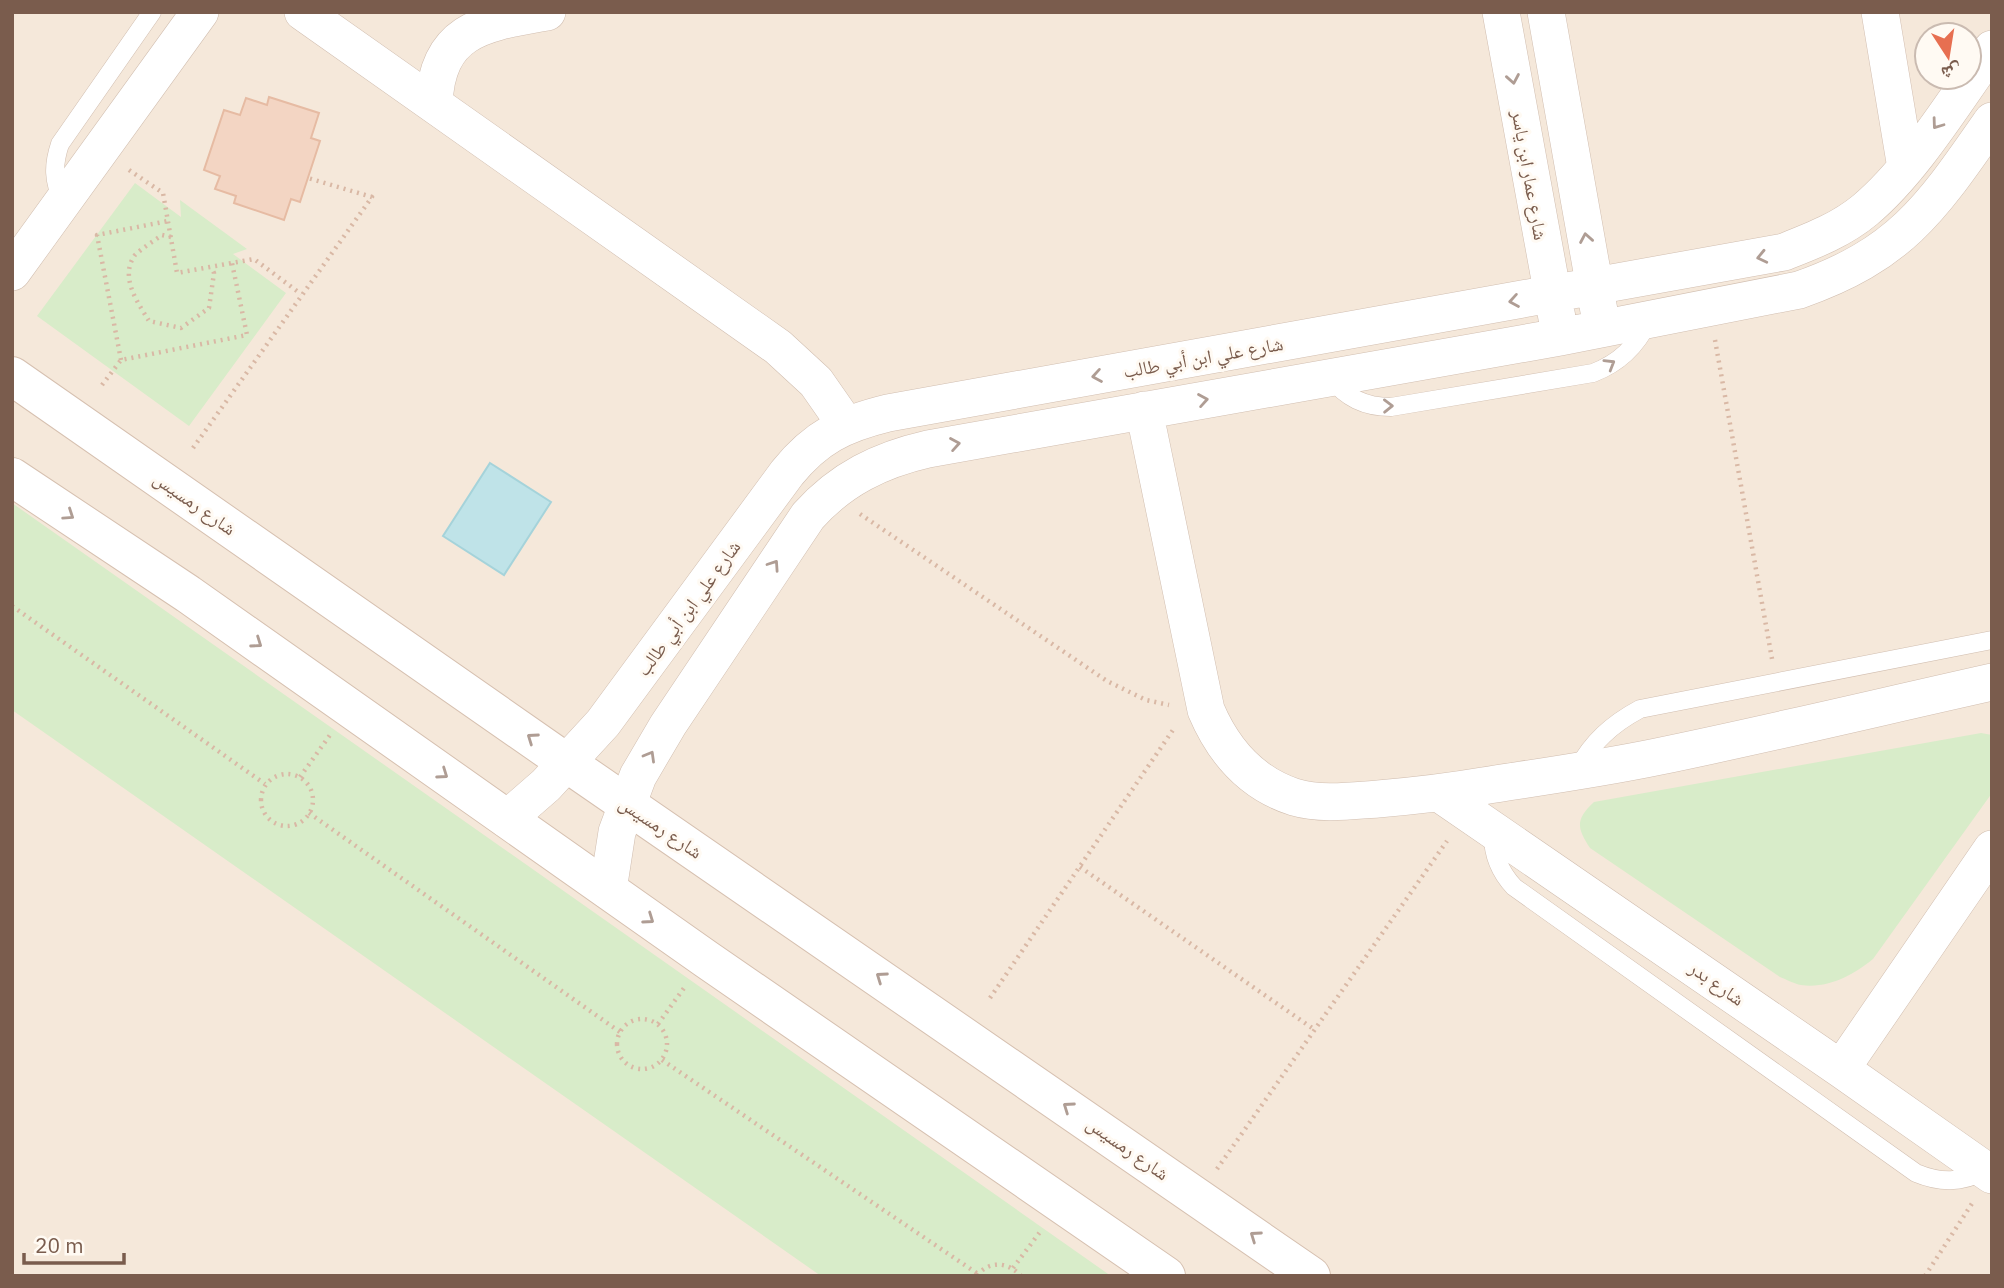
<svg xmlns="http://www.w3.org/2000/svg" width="2004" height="1288" font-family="'IBM Plex Sans','Noto Naskh Arabic',sans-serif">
  <rect width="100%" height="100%" fill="#fdf6ec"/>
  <!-- residential -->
  <path fill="#f5e8da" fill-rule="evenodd" d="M12 12H1992V1276H12ZM1927 35H1969V77H1927Z"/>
  <!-- green -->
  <path fill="#d8ecc9" d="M135 183 181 217 180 200 247 249 233 254 286 293 189 426 37 316Z
    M12 503 1111 1276H821L12 710Z
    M1981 733 1992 735V793L1873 959C1853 975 1828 989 1801 985 1794 984 1786 979 1780 977L1590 848C1576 827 1576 819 1594 802Z"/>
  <!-- water -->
  <path fill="#bfe3e8" stroke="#a5d3da" stroke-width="2" d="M490 463 551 502 504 575 443 536Z"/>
  <!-- building -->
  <path fill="#f3d5c3" stroke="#e6bba3" stroke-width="2" d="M269 97 319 113 311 138 320 141 300 202 291 199 284 220 234 203 236 196 215 189 220 176 204 170 224 110 240 115 246 98 267 105Z"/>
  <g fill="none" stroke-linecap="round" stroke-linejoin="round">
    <!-- service casing -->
    <g stroke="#d1beb0" stroke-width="19">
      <path id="service" d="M63 201C53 181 53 165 60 144L152 12
        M1330 377C1346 398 1365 407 1391 407L1593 373C1619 363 1636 347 1648 322
        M1577 770C1592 742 1612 724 1640 709L1992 640
        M1493 831C1492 853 1499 871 1514 887L1916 1173C1940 1183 1961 1183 1984 1171"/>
    </g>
    <!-- minor casing -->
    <g stroke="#d1beb0" stroke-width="38">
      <path id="minor" d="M303 12 778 347 816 382 846 425
        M1501 12 1557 318
        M1546 12 1599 311
        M1880 12 1906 168
        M434 104C437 28 485 23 547 12
        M12 272 200 12
        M1144 410 1206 710C1223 750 1251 783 1294 797 1321 805 1350 801 1378 799 1413 796 1448 792 1483 786 1540 777 1598 769 1656 757 1768 734 1880 707 1992 682
        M1439 793 1841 1069 1992 1175
        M507 819 546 785 603 723 787 473C816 437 843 424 888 413L1784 252C1812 241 1841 230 1865 210 1913 170 1955 100 1992 49
        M608 890 617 832 638 776 668 725 808 516C841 479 880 460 928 449L1560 337 1799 290C1902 254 1932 207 1992 121
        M1841 1069 1992 849"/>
    </g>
    <!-- secondary casing -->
    <g stroke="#d6c0b0" stroke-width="40">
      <path id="secondary" d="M12 376 567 763 1311 1276
        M12 477 188 594 706 959 1166 1276"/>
    </g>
    <!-- path -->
    <path stroke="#d9b8a5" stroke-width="4.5" stroke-dasharray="2 5" stroke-linecap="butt" d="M129 170 163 193 177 273 254 259 301 294
      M171 237 162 235C154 241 142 248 135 255 119 277 138 303 149 321L181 328 209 308 214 273 211 267
      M1715 340 1772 659
      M121 360 97 235 168 221
      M102 385 121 360 247 335 232 263
      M193 448 372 197 308 178
      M860 514 1107 681 1146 700 1169 705
      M12 606 265 784
      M261 800a26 26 0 1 1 52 0a26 26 0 1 1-52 0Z
      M300 777 330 735
      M309 813 620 1032
      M1080 867 1315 1030
      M990 998 1175 727
      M617 1044a25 25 0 1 1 50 0a25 25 0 1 1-50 0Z
      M658 1024 684 988
      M662 1060 978 1274
      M1217 1169 1447 841
      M1013 1268 1040 1232
      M977 1275C991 1260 1008 1262 1021 1276
      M1925 1276 1973 1202"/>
    <!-- service -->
    <use href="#service" stroke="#fff" stroke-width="18"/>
    <!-- minor -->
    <use href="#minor" stroke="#fff" stroke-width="37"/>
    <!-- secondary -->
    <use href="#secondary" stroke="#fff" stroke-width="38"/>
  </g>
  <!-- one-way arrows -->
  <defs><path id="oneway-chevron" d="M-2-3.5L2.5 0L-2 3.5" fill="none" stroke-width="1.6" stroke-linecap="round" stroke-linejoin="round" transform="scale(1.75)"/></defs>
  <g stroke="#af9d94">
    <use href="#oneway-chevron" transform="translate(1513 79) rotate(80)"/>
    <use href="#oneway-chevron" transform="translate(1937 124) rotate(126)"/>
    <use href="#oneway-chevron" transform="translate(1586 238) rotate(-100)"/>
    <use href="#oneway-chevron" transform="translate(1762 257) rotate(167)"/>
    <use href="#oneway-chevron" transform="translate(1514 301) rotate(170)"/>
    <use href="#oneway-chevron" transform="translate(1610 364) rotate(-31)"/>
    <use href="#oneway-chevron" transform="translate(1097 376) rotate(170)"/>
    <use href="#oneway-chevron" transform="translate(1203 400) rotate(-10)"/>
    <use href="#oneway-chevron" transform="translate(1388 406) rotate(-1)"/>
    <use href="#oneway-chevron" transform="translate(955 444) rotate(-10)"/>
    <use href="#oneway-chevron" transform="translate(69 515) rotate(34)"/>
    <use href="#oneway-chevron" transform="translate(774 565) rotate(-56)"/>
    <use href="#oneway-chevron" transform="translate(257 643) rotate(35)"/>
    <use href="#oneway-chevron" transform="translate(532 738) rotate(-145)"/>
    <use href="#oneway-chevron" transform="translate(650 756) rotate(-60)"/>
    <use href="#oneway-chevron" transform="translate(443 774) rotate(35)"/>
    <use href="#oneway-chevron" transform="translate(649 919) rotate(35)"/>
    <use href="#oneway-chevron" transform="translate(881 977) rotate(-145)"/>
    <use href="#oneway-chevron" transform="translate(1068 1107) rotate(-145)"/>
    <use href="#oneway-chevron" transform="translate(1255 1236) rotate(-145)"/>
  </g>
  <g text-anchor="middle" stroke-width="6" stroke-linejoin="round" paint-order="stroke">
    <!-- street labels -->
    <g font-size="19" fill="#7a5c4d" stroke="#fffaf3">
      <text transform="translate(1530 175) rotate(80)" y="7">شارع عمار ابن ياسر</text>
      <text transform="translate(1203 357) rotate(-10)" y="7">شارع علي ابن أبي طالب</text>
      <text transform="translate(195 503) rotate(35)" y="7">شارع رمسيس</text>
      <text transform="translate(688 608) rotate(-54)" y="7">شارع علي ابن أبي طالب</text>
      <text transform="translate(661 827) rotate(34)" y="7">شارع رمسيس</text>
      <text transform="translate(1717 983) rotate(35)" y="7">شارع بدر</text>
      <text transform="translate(1128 1148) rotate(35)" y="7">شارع رمسيس</text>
    </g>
  </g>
  <!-- border -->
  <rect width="2004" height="1288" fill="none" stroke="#7a5c4d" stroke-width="28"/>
  <!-- north arrow -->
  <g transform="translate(1948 56) rotate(168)"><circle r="33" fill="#fffaf3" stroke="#cabbb1" stroke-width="2"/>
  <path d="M0-5L12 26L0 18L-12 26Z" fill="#e76f51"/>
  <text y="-10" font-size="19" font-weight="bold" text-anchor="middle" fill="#7a5c4d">ش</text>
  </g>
  <!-- scale -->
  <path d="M24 1253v10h100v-10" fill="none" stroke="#7a5c4d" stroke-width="3.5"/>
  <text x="35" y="1253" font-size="21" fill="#7a5c4d" stroke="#fffaf3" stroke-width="5" paint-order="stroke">20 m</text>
</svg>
